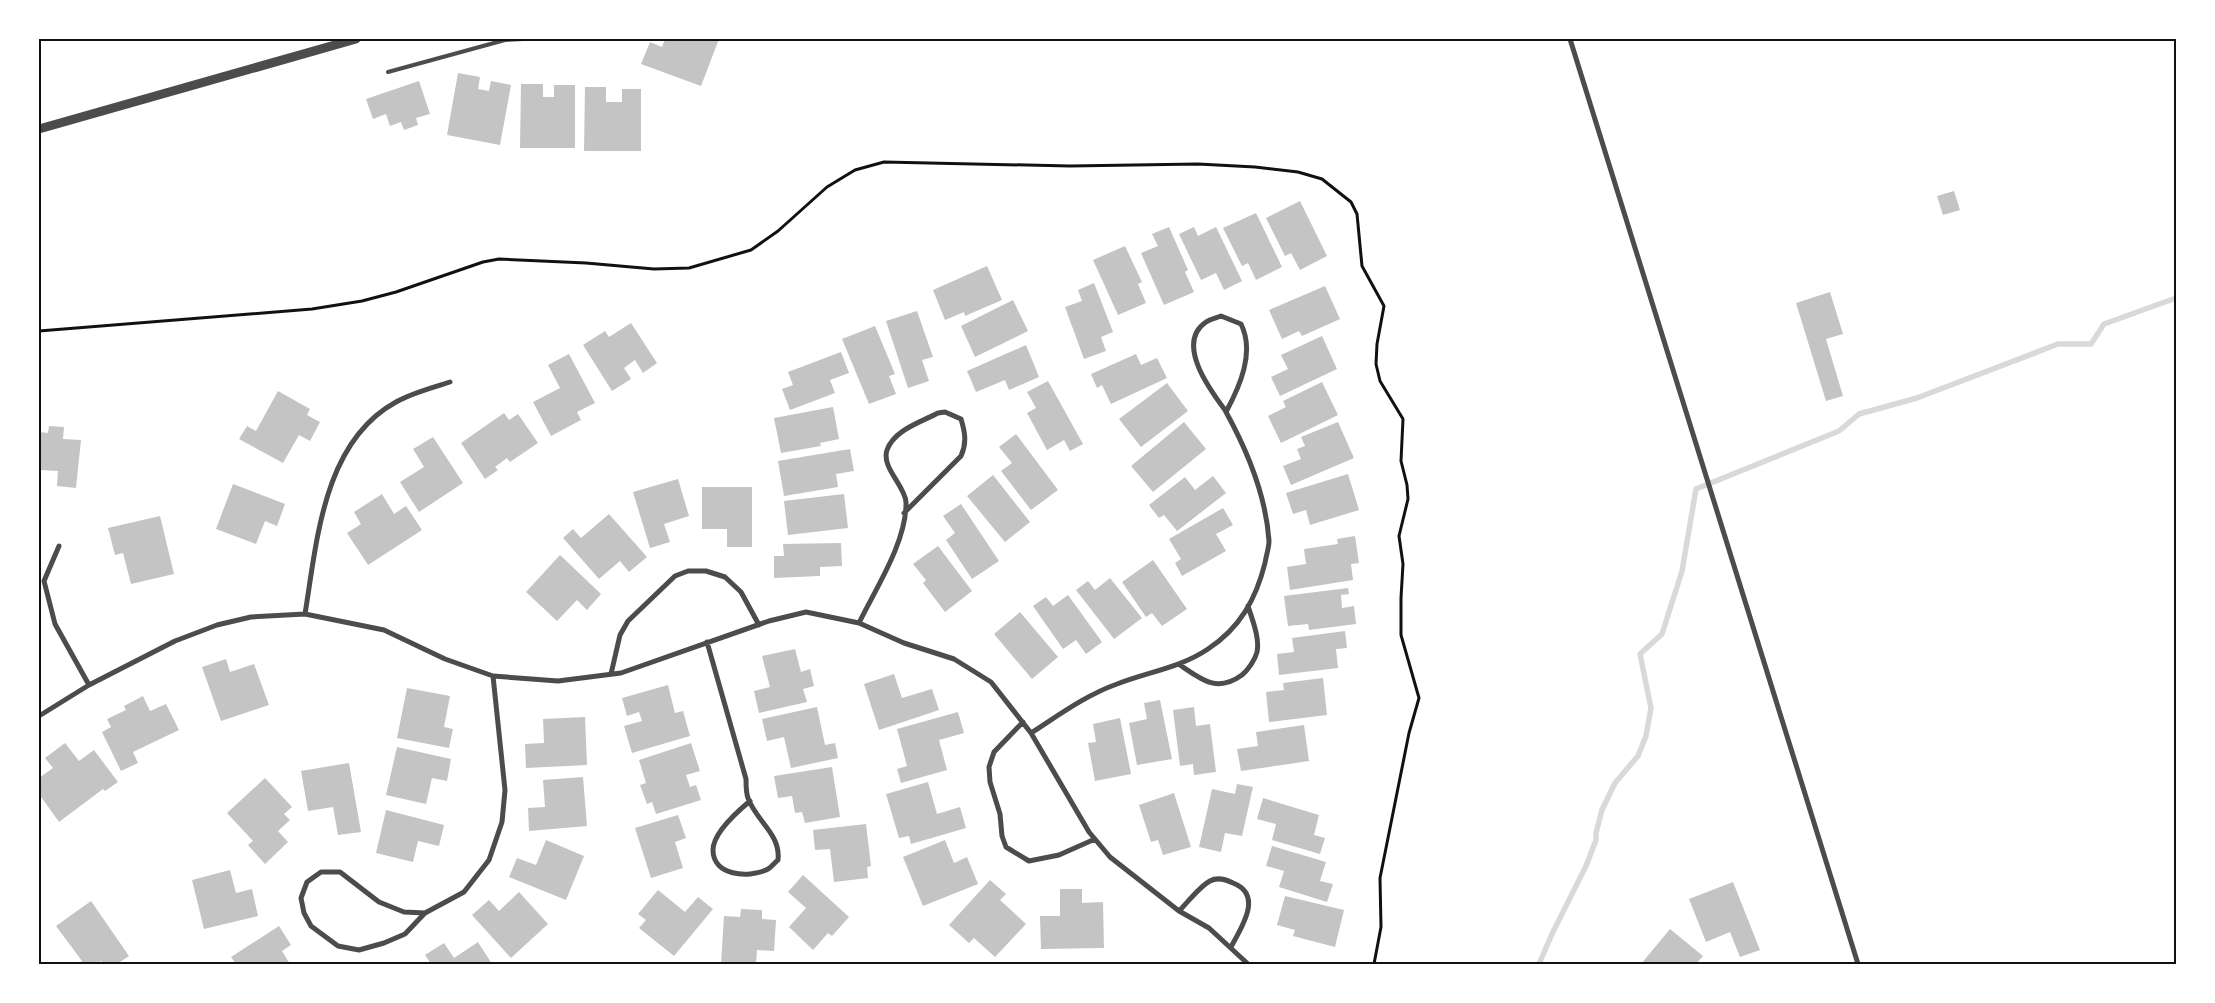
<svg xmlns="http://www.w3.org/2000/svg" width="2215" height="1003" font-family="'Sofia Sans Condensed',sans-serif">
  <rect width="100%" height="100%" fill="#fff"/>
  <g fill="none" stroke-linecap="round" stroke-linejoin="round">
    <!-- stream -->
    <path stroke="#d9d9d9" stroke-width="5.5" d="M1539 964 1552 934 1586 866 1596 840V833L1602 810 1615 783 1638 756 1646 736 1651 708 1640 654 1662 634 1682 571 1696 489 1839 431 1859 414 1917 398 2058 344H2091L2104 324 2176 298"/>
  </g>
  <!-- building -->
  <path fill="#c4c4c4" d="M665 39H719L701 86 641 64 650 42 662 47Z
    M458 73 480 77 478 89 489 91 491 81 511 85 500 145 447 135Z
    M419 81 430 114 416 118 418 125 404 130 401 122 390 126 386 114 373 119 366 99Z
    M521 84H543V97H554V85H575V148H520Z
    M585 87H606V102H622V89H641V151H584Z
    M1954 191 1960 210 1943 215 1937 196Z
    M1300 201 1327 256 1300 270 1291 253 1285 256 1266 218Z
    M1256 213 1282 267 1256 280 1248 263 1242 266 1223 228Z
    M1169 227 1188 270 1185 272 1194 292 1164 305 1141 253 1158 246 1152 234Z
    M1194 227 1198 236 1216 227 1242 281 1224 290 1216 273 1201 280 1179 234Z
    M1125 246 1142 282 1138 284 1146 303 1118 315 1093 260Z
    M987 266 1002 300 965 316 964 312 945 320 933 290Z
    M1094 283 1113 332 1101 337 1106 351 1084 359 1065 307 1082 301 1078 290Z
    M1325 286 1340 319 1302 336 1299 331 1282 339 1269 310Z
    M1830 292 1843 334 1826 339 1843 396 1826 401 1796 303Z
    M1013 300 1028 331 975 357 961 326Z
    M917 311 933 357 922 360 929 381 908 388 886 321Z
    M631 323 657 363 643 373 635 360 624 368 631 379 612 391 583 345 605 331 609 337Z
    M875 326 895 374 889 376 896 394 869 404 842 339Z
    M1322 336 1337 369 1280 396 1271 377 1288 369 1281 355Z
    M1026 345 1039 377 1009 390 1005 380 976 392 967 371Z
    M841 352 849 373 830 380 835 393 790 410 782 389 793 385 788 372Z
    M569 354 595 403 577 412 581 420 551 436 533 402 560 388 548 365Z
    M1136 354 1141 365 1157 358 1167 378 1111 404 1102 385 1097 388 1091 374Z
    M1048 381 1083 444 1070 451 1064 440 1047 450 1027 413 1036 408 1027 392Z
    M1322 382 1338 415 1281 443 1268 416 1286 407 1283 401Z
    M1167 383 1188 411 1141 447 1119 419Z
    M278 391 310 409 307 415 320 422 310 441 299 435 283 463 239 439 247 426 256 431Z
    M833 407 839 439 820 443 821 446 781 453 774 418Z
    M504 413 509 420 518 414 538 443 510 462 507 458 495 467 498 470 485 479 461 443Z
    M1184 422 1206 449 1153 492 1131 466Z
    M1338 422 1354 458 1291 485 1283 466 1301 459 1297 449 1305 446 1301 437Z
    M49 426 64 427 63 439 81 440 76 488 57 486 58 471 39 470V432L48 433Z
    M1016 434 1058 490 1031 510 1001 471 1012 463 999 447Z
    M433 437 463 483 419 512 400 482 424 467 413 449Z
    M850 449 854 471 836 474 838 487 784 496 778 461Z
    M1348 474 1359 510 1310 525 1306 510 1293 514 1286 493Z
    M993 475 1030 522 1005 542 967 496Z
    M1213 476 1226 493 1177 531 1164 515 1159 518 1149 505 1185 477 1195 490Z
    M678 479 689 516 664 524 670 542 650 548 633 492Z
    M233 484 285 504 277 526 265 521 256 544 216 529Z
    M702 487H752V547H727V529H702Z
    M382 494 394 514 406 506 422 530 368 565 347 533 361 524 354 512Z
    M844 494 848 528 788 535 784 501Z
    M961 504 999 561 972 579 946 540 955 533 943 516Z
    M1223 508 1233 525 1216 534 1226 551 1182 576 1175 563 1181 559 1169 539Z
    M609 514 647 557 629 572 620 561 599 579 563 538 573 529 581 538Z
    M160 516 174 574 131 584 123 553 115 555 108 528Z
    M1355 536 1359 563 1351 564 1353 580 1290 590 1287 567 1306 564 1304 549 1338 544 1337 539Z
    M841 543 842 566 820 567V576L774 578V556H784L783 544Z
    M938 546 972 591 945 612 923 583 926 580 913 564Z
    M560 555 601 594 587 610 577 600 557 621 526 592Z
    M1153 560 1187 609 1162 626 1152 613 1146 617 1122 582Z
    M1110 578 1142 618 1114 639 1076 590 1088 581 1095 590Z
    M1348 588 1349 594 1341 595 1342 608 1354 606 1356 624 1309 630 1308 624 1288 626 1284 596Z
    M1068 595 1102 642 1086 654 1076 640 1063 649 1033 606 1046 597 1053 606Z
    M1020 612 1058 657 1032 679 994 634Z
    M1345 631 1347 648 1336 649 1338 668 1279 675 1277 654 1294 652 1292 638Z
    M795 649 801 672 810 669 814 686 803 689 807 702 759 713 754 691 770 687 762 656Z
    M226 659 230 672 254 664 269 705 221 721 202 667Z
    M894 674 902 698 932 689 939 710 879 730 864 684Z
    M1323 678 1327 715 1269 722 1266 692 1284 690 1283 683Z
    M668 685 675 713 683 711 690 736 632 753 624 726 642 721 639 712 627 716 622 698Z
    M407 688 450 696 444 727 453 729 449 748 397 738Z
    M143 696 150 711 166 704 179 730 133 752 138 763 121 771 102 732 111 727 107 719 126 710 124 706Z
    M1160 700 1172 759 1137 765 1129 723 1147 719 1144 703Z
    M817 707 825 745 835 743 838 758 791 768 784 737 767 741 762 719Z
    M1194 707 1196 726 1210 724 1216 772 1194 775 1193 764 1180 766 1173 710Z
    M958 712 964 733 939 740 947 770 901 783 897 769 907 766 897 729Z
    M585 717 587 765 526 768 525 744 544 743 543 719Z
    M1120 718 1131 774 1095 781 1088 743 1096 742 1093 724Z
    M1304 725 1309 761 1241 771 1237 749 1258 746 1256 732Z
    M65 743 79 761 94 750 118 782 105 791 103 789 59 822 39 794V778L53 768 45 758Z
    M691 743 700 771 686 775 690 787 696 785 701 800 656 814 652 802 647 804 640 785 646 783 639 760Z
    M397 747 451 759 447 781 432 778 426 804 386 795Z
    M349 763 361 832 338 835 333 807 308 811 301 771Z
    M832 767 840 817 805 823 802 812 795 813 792 796 778 798 774 776Z
    M583 777 587 826 529 831 528 808 545 807 543 780Z
    M265 778 292 807 284 814 290 820 278 831 288 842 265 864 248 845 253 841 227 813Z
    M928 782 937 814 960 807 966 828 911 844 909 836 899 838 886 794Z
    M1237 784 1253 787 1242 836 1225 833 1221 852 1199 847 1212 789 1235 794Z
    M1174 793 1191 847 1163 855 1158 840 1151 842 1139 805Z
    M1263 798 1319 815 1314 835 1325 838 1320 854 1272 840 1276 824 1257 819Z
    M386 810 444 825 439 846 418 841 413 862 376 853Z
    M678 815 686 838 675 842 683 868 651 878 635 828Z
    M866 824 871 866 867 867 868 878 834 882 830 849 815 850 813 830Z
    M546 840 584 856 566 900 509 877 517 858 536 865Z
    M945 840 954 863 967 857 978 884 923 906 903 857Z
    M1272 846 1326 862 1320 881 1333 884 1327 902 1279 887 1284 871 1266 866Z
    M230 870 236 893 252 889 258 916 204 929 192 880Z
    M803 875 849 917 832 936 828 933 813 950 789 927 806 908 788 892Z
    M990 880 1006 894 1000 900 1026 924 995 957 974 938 969 943 949 925Z
    M1733 882 1760 950 1740 957 1730 932 1706 942 1689 899Z
    M1060 889H1082V903L1103 902 1104 948 1041 949 1040 916H1060Z
    M658 890 685 912 698 897 713 909 674 956 639 928 646 920 638 914Z
    M519 892 548 924 511 958 472 915 489 900 499 911Z
    M1285 896 1344 910 1335 947 1293 936 1295 930 1277 925Z
    M91 901 129 956 117 964H104L101 961 96 964H77L82 961 56 926Z
    M741 909 762 910V919L776 920 774 951 757 950 756 964H721L724 916 740 917Z
    M279 926 291 945 282 951 290 964H236L231 957Z
    M1670 929 1703 956 1696 964H1641Z
    M478 942 492 964H431L425 955 444 943 454 958Z"/>
  <g fill="none" stroke-linecap="round" stroke-linejoin="round">
    <!-- path -->
    <path stroke="#111" stroke-width="3" d="M39 331 312 309 362 301 396 292 483 262 499 259 586 263 654 269 689 268 751 250 778 231 827 187 855 170 884 162 1070 166 1198 164 1255 167 1298 172 1322 179 1351 202 1357 214 1362 266 1384 306 1377 344 1376 364 1380 381 1403 419 1401 461 1407 485 1408 499 1399 536 1403 564 1401 598V635L1419 698 1409 733 1380 878 1381 927 1374 964"/>
    <!-- service -->
    <path stroke="#4c4c4c" stroke-width="4" d="M388 72 505 40 523 39"/>
    <!-- minor -->
    <path stroke="#4c4c4c" stroke-width="5" d="M1570 39 1858 964
      M59 546 44 581 55 624 89 685
      M305 614C317 541 323 442 396 402 412 393 432 388 450 382
      M859 623C876 588 907 541 906 502 905 486 881 467 887 450 894 430 921 422 938 413L945 412 961 419C965 432 967 443 961 456L904 513
      M707 642 746 779C746 785 746 793 748 798 756 821 781 834 778 860 774 863 770 869 766 870 748 878 713 876 713 850 713 833 738 811 750 801
      M1180 665C1202 680 1217 693 1242 675 1248 670 1255 660 1257 652 1260 638 1252 619 1248 606
      M611 674 620 635 628 621 675 576 688 571H706L725 577 741 592 759 625
      M39 716 89 685 175 641 217 625 251 617 305 614 384 630 445 659 493 676 558 681 621 673 769 621 806 612 859 623 904 643 954 659 991 682 1031 733 1089 832 1110 857 1179 911 1209 928 1248 964
      M1023 722 994 752 989 767 990 782 1000 814 1002 836 1006 847 1029 861 1059 855 1095 839
      M1031 733C1059 715 1086 695 1117 684 1147 672 1180 668 1208 649 1240 628 1256 599 1265 563 1266 556 1269 548 1269 541 1266 495 1248 452 1226 412L1225 410C1210 390 1175 343 1206 322 1210 319 1216 318 1221 316L1241 324C1255 352 1240 386 1226 412
      M1179 911C1188 902 1199 887 1210 881 1217 877 1227 880 1233 883 1264 895 1241 928 1231 947
      M425 913 404 912 379 902 340 872H321L307 882 301 898 304 913 311 926 338 946 359 950 384 943 405 934 425 913 464 892 489 860 502 822 505 790 493 676"/>
    <!-- tertiary -->
    <path stroke="#4c4c4c" stroke-width="9" d="M39 129 356 39"/>
  </g>
  <!-- border -->
  <rect width="2215" height="1003" fill="none" stroke="#ffffff" stroke-width="80"/>
  <rect x="40" y="40" width="2135" height="923" fill="none" stroke="#111" stroke-width="2"/>
</svg>
